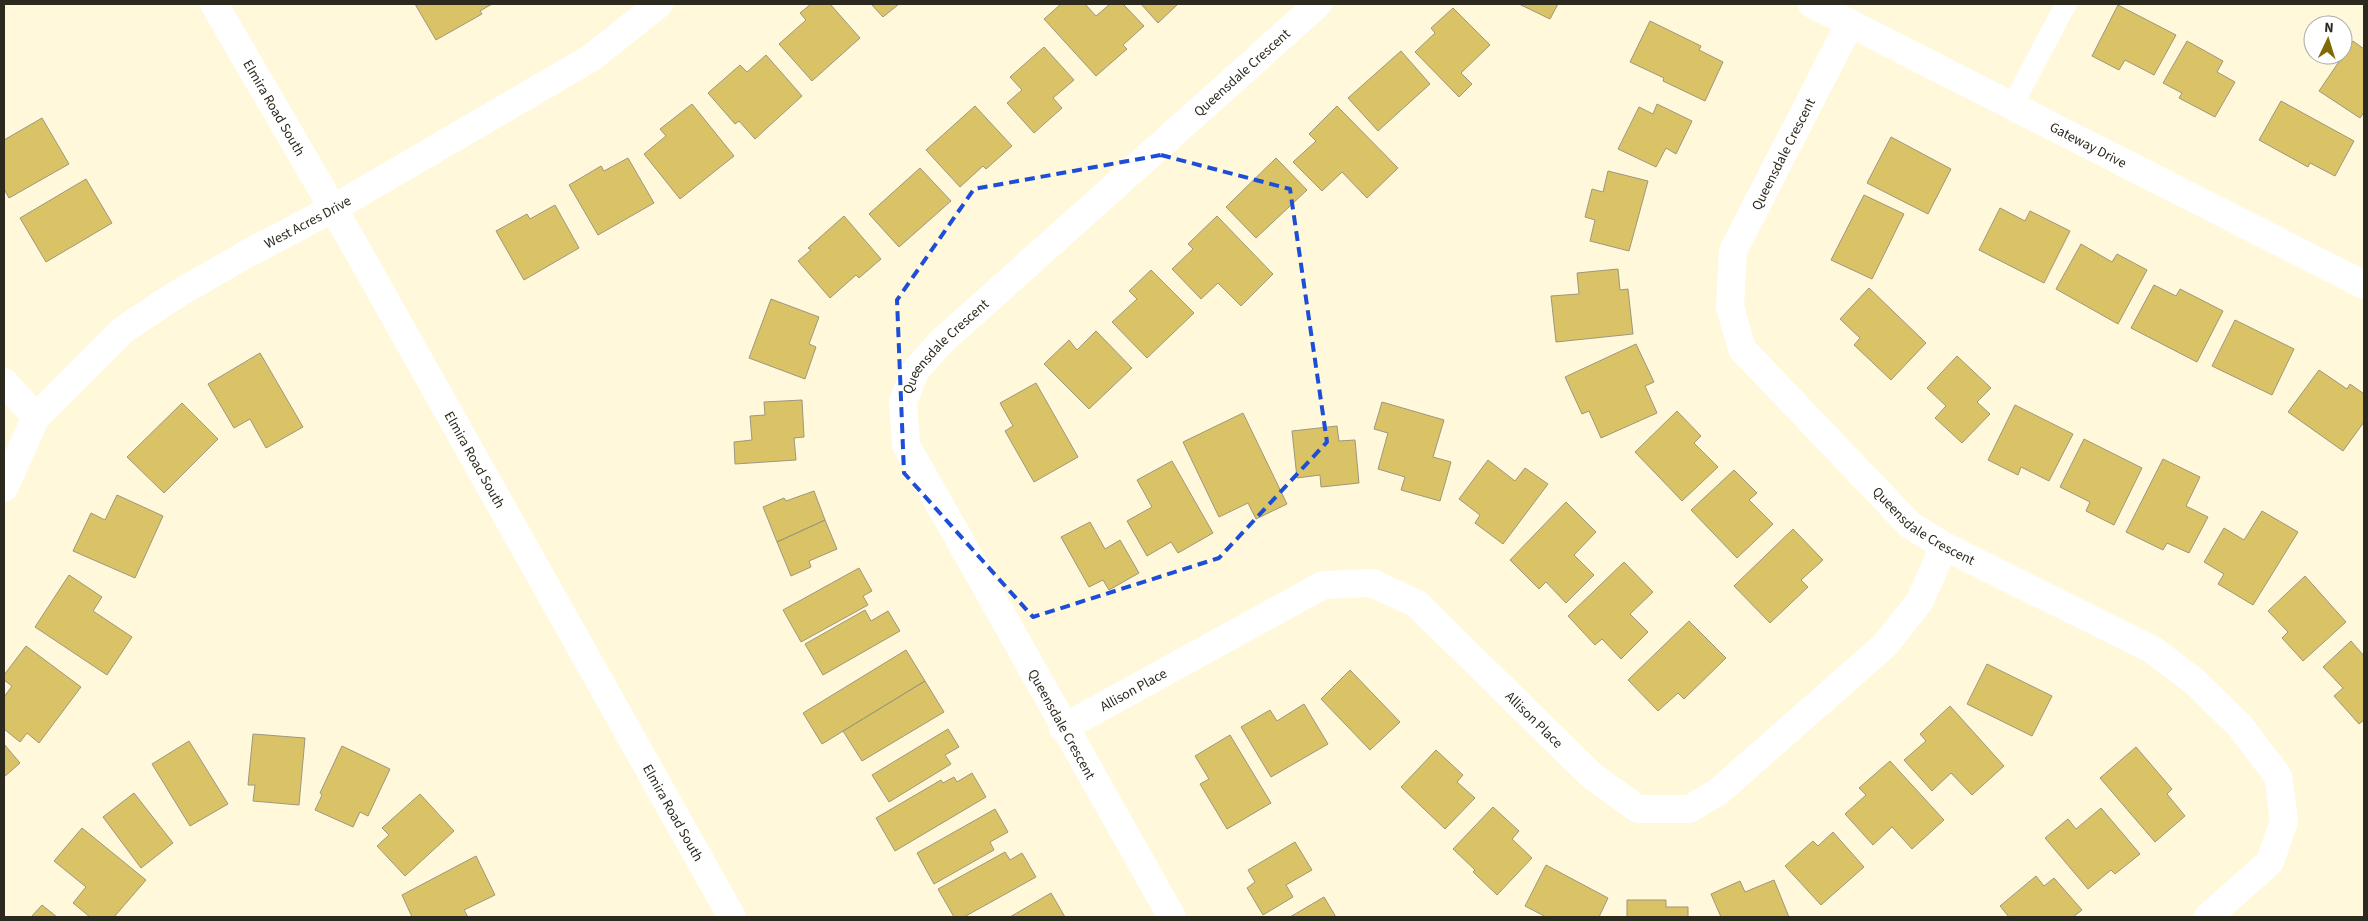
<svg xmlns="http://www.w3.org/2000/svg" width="2368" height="921" font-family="'Source Sans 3',sans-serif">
  <rect width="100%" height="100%" fill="#fff8da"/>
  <!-- building -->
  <path fill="#dac366" stroke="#9e977c" d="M415 4H492L480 11 482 14 436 40Z
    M811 4H830L860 38 812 81 779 44 806 20 800 13Z
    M871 4H899L883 17Z
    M1061 4H1085L1096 16 1110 4H1123L1144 26 1123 45 1127 49 1096 76 1044 19Z
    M1141 4H1178L1158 23Z
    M1519 4H1558L1550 19Z
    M2118 5 2176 35 2154 75 2125 60 2119 70 2092 56Z
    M1453 8 1490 45 1461 73 1472 84 1459 97 1415 52 1435 33 1431 28Z
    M1650 21 1701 46 1699 50 1723 62 1705 101 1663 81 1664 78 1630 62Z
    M2187 41 2223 61 2217 72 2235 82 2215 117 2179 98 2182 93 2163 83Z
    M2353 41 2364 49V112L2360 118 2319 91Z
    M1044 47 1074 80 1053 98 1062 108 1034 133 1007 103 1022 90 1010 77Z
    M1401 51 1430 84 1378 131 1348 98Z
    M766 55 802 96 755 139 739 121 735 124 708 93 740 65 747 72Z
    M2281 101 2354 141 2335 176 2310 163 2308 167 2259 140Z
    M692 104 734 156 680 199 644 154 666 136 660 129Z
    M1657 104 1692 121 1676 154 1666 148 1656 167 1618 149 1639 107 1653 114Z
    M975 106 1012 146 986 169 983 166 960 187 926 150Z
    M1337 106 1398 168 1367 198 1342 172 1322 191 1293 162 1316 141 1309 134Z
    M42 118 69 164 9 198 4 189V140Z
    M1891 137 1951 169 1928 214 1867 183Z
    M628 158 654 203 598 235 569 185 601 166 604 171Z
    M1276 158 1307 190 1256 238 1226 207Z
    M920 168 951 201 899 247 869 214Z
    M1608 171 1648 181 1629 251 1590 241 1595 220 1585 217 1592 189 1603 192Z
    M86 179 112 223 46 262 20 218Z
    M1864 195 1904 214 1872 279 1831 260Z
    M555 205 579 248 524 280 496 231 527 214 530 219Z
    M2000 208 2025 221 2030 211 2070 231 2044 283 1979 250Z
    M844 216 881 259 859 278 856 275 830 298 798 261 811 250 808 248Z
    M1217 216 1273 274 1241 306 1218 283 1201 299 1172 269 1193 249 1188 244Z
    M2081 244 2112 262 2117 254 2147 270 2118 324 2056 289Z
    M1618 269 1620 290 1628 289 1633 334 1556 342 1551 296 1579 294 1577 273Z
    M1151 270 1194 313 1147 358 1112 322 1137 299 1129 291Z
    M2154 285 2176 296 2180 289 2223 311 2197 362 2131 328Z
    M1869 288 1926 343 1891 380 1854 345 1860 338 1840 319Z
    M771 299 819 317 809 344 816 347 805 379 749 358Z
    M2235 320 2294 349 2272 395 2212 366Z
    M1096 331 1132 368 1089 409 1044 364 1069 340 1077 350Z
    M1636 344 1654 382 1645 386 1657 413 1601 438 1589 411 1582 414 1565 377Z
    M260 353 303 427 266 448 250 419 234 428 208 384Z
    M1957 356 1991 388 1977 402 1990 414 1962 443 1935 418 1946 406 1927 388Z
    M2319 370 2347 389 2350 384 2364 394V422L2343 451 2288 412Z
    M1036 383 1078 457 1034 482 1005 431 1013 426 1000 403Z
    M802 400 804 437 794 438 796 460 735 464 734 442 752 440 750 416 765 415 764 402Z
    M1382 402 1444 420 1433 457 1451 462 1440 501 1401 490 1405 477 1378 469 1388 433 1374 429Z
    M182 403 218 439 164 493 127 457Z
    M2015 405 2073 434 2049 481 2021 467 2018 475 1988 460Z
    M1677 411 1701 436 1694 443 1718 467 1682 501 1635 452Z
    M1243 413 1287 504 1256 519 1248 503 1219 517 1183 442Z
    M1337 426 1339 441 1355 440 1359 483 1321 487 1320 475 1297 478 1292 431Z
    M2084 439 2142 468 2114 525 2086 511 2090 502 2060 487Z
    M2163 459 2200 477 2186 506 2208 517 2189 553 2167 543 2163 550 2126 532Z
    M1488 460 1515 481 1525 468 1548 484 1503 544 1475 523 1480 515 1459 499Z
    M1172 461 1213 533 1178 553 1171 542 1147 556 1127 521 1152 507 1137 480Z
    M1734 470 1757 493 1749 500 1773 524 1737 558 1691 510Z
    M814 491 825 520 777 542 763 507 784 498 786 501Z
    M117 495 163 516 135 578 73 551 91 513 105 520Z
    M1566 502 1596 532 1574 555 1594 575 1566 603 1546 582 1539 589 1510 560Z
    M2262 511 2298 532 2253 605 2218 584 2224 574 2204 562 2224 528 2244 540Z
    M825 520 837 549 809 561 811 567 791 576 777 542Z
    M1090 522 1105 549 1120 540 1139 573 1109 590 1103 580 1089 587 1061 537Z
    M1793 529 1823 560 1801 580 1808 587 1770 623 1734 586Z
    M1624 562 1653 592 1630 614 1648 632 1621 659 1602 639 1595 645 1568 616Z
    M859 568 872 591 863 596 868 605 801 642 783 610Z
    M69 575 102 597 93 611 132 637 107 675 35 627Z
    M2305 576 2346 622 2303 661 2282 638 2288 632 2268 611Z
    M865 610 871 621 888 611 900 631 823 675 805 644Z
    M1689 621 1726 658 1684 699 1678 693 1658 711 1628 680Z
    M2351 641 2364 656V720L2359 724 2334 696 2343 688 2323 667Z
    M26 646 81 687 39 743 27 733 20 742 4 729V697L12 686 4 680V675Z
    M906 650 925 681 822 744 803 713Z
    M1987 664 2052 696 2032 736 1967 704Z
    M1350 670 1400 722 1370 750 1321 699Z
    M925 681 944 712 862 761 843 731Z
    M1304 704 1328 744 1271 777 1241 727 1270 710 1277 721Z
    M1950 706 2004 766 1972 795 1951 773 1932 791 1904 760 1926 741 1920 734Z
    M948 729 959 747 945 755 951 764 889 802 872 775Z
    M253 734 305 738 299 805 253 801 255 785H248Z
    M1230 735 1271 803 1227 829 1200 784 1209 779 1195 756Z
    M189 741 228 804 190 826 152 764Z
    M4 744 20 763 4 777Z
    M342 746 390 769 368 816 360 812 353 827 315 810 322 795 320 793Z
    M2136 747 2172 789 2167 794 2185 816 2155 842 2100 778Z
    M1436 750 1463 775 1457 782 1475 798 1445 829 1401 787Z
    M1890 761 1944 820 1912 849 1892 827 1873 845 1845 814 1866 795 1859 788Z
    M972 773 986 797 895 851 876 818 941 780 943 783 954 777 957 782Z
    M134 793 173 843 141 868 103 817Z
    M420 794 454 831 405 876 377 846 389 835 382 828Z
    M1493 807 1519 831 1512 839 1532 858 1497 895 1473 872 1475 870 1453 849Z
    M2101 808 2140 854 2115 874 2111 870 2088 889 2045 838 2068 819 2076 829Z
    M995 809 1008 832 990 842 994 850 934 884 917 853Z
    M82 828 146 880 114 917H90L73 903 86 887 54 861Z
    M1833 832 1864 867 1821 905 1785 866 1813 841 1818 846Z
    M1295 842 1312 870 1286 885 1293 897 1263 915 1247 888 1255 882 1248 870Z
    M1005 852 1010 860 1022 853 1036 877 964 917H954L938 889Z
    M476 856 495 895 464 910 468 917H412L402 895Z
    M1546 865 1608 898 1599 917H1546L1525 906Z
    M2036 876 2044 886 2054 878 2082 910 2073 917H2009L2000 906Z
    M1774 880 1789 917H1721L1711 894 1740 881 1745 892Z
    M1051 893 1065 917H1010Z
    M1324 897 1336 917H1290Z
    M1627 900H1666V907H1688V917H1627Z
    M42 905 57 917H31Z"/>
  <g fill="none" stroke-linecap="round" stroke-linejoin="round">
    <!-- service -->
    <path stroke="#fff" stroke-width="21" d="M2012 106 2066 4"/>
    <!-- minor -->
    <g stroke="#fff" stroke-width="28">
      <path id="s1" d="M1812 4 2364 285"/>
      <path id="s2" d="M1850 23 1733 251 1730 307 1742 349 1910 525 1944 546 2153 650 2195 682 2240 726 2278 776 2284 821 2270 862 2208 917"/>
      <path d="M4 382 36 417"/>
      <path id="s3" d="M4 488 36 417 123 330 174 296 245 255 334 208 591 58 659 4"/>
      <path id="s4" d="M1063 728 1323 585 1372 583 1417 604 1591 775 1638 809H1689L1718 792 1885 645 1920 601 1944 546"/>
      <path id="s5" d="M1172 917 906 445 903 402 915 371 941 342 1318 4"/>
    </g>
    <!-- tertiary -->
    <path stroke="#fff" stroke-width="28" id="s6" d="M214 4 355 246 732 917"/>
  </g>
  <!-- marked area -->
  <path fill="none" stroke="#1d4ed8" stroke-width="4" stroke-dasharray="10 6" stroke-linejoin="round" d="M1161 155 1290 189 1327 442 1219 558 1033 617 904 473 897 300 974 189Z"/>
  <g text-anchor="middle" stroke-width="4" stroke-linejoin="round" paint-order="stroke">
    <!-- street labels -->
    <g font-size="14" fill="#2c291e" stroke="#fff">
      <text dy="5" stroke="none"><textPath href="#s5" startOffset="1061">Queensdale Crescent</textPath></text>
      <text dy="5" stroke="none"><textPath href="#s6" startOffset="120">Elmira Road South</textPath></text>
      <text dy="5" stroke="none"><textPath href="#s1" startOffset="310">Gateway Drive</textPath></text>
      <text transform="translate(1783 154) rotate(-63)" y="5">Queensdale Crescent</text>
      <text dy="5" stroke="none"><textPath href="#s3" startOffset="415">West Acres Drive</textPath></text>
      <text dy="5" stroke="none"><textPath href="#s5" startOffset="656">Queensdale Crescent</textPath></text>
      <text dy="5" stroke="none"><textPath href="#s6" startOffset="525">Elmira Road South</textPath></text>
      <text dy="5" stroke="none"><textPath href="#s2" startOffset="611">Queensdale Crescent</textPath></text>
      <text dy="5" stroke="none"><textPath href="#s4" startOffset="80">Allison Place</textPath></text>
      <text dy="5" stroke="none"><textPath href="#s4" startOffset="560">Allison Place</textPath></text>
      <text transform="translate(1062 724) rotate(61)" y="5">Queensdale Crescent</text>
      <text dy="5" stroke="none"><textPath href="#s6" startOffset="930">Elmira Road South</textPath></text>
    </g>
  </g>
  <!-- border -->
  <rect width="2368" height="921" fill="none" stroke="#2c291e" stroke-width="10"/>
  <!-- north arrow -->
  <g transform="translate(2328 40) rotate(4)"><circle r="24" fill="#ffffff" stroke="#aba9a5"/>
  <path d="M0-4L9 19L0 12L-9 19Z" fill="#7f6b05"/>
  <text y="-8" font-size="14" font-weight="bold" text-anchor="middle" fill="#2c291e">N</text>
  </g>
</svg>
